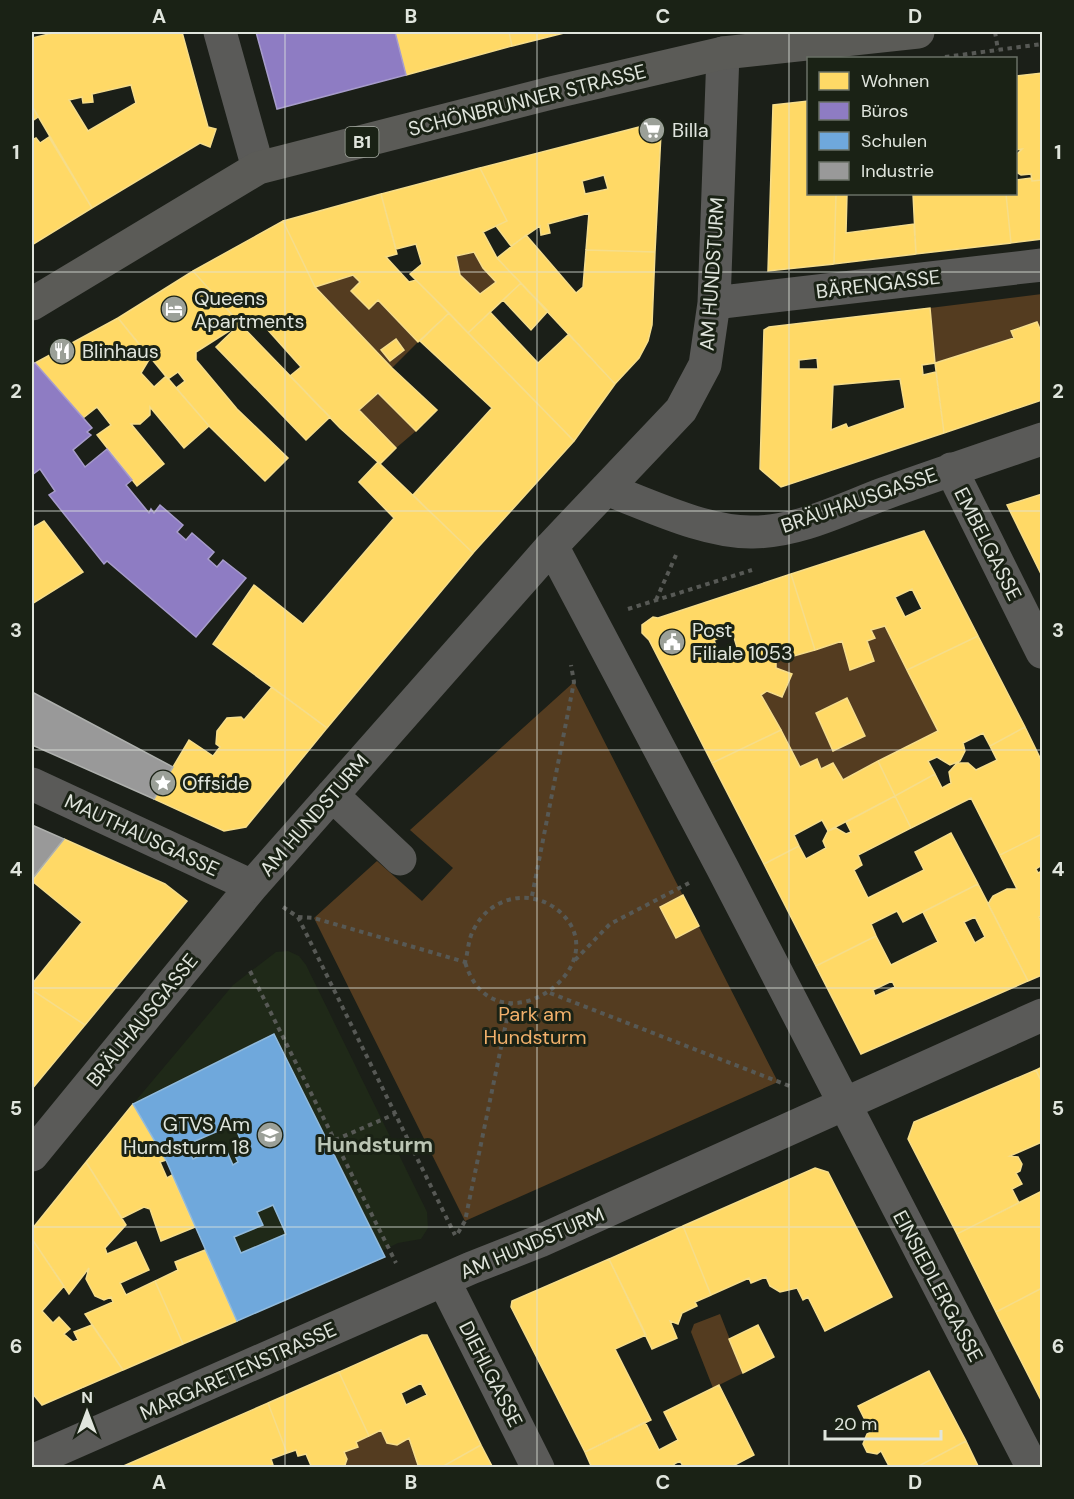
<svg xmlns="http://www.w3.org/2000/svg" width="1074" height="1499" font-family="'DM Sans',sans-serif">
  <rect width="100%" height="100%" fill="#1b1f18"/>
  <!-- built -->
  <path fill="#1f2918" d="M288 951 299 956 306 965 427 1212 428 1228 421 1239 398 1243 382 1251 385 1257 237 1321 166 1160 133 1104 233 985 276 952Z"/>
  <!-- green -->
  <path fill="#543c20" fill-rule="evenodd" d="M474 252 496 282 480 294 460 275 456 256Z
    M353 275 360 282 352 291 368 308 378 300 418 342 392 368 315 287ZM396 339 404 350 390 361 381 350Z
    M1042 294V328L1040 329 1037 322 1011 330 1014 338 935 363 930 308Z
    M378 393 416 431 396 448 359 410Z
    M885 626 938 731 843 780 833 763 821 769 817 759 800 767 761 695 767 691 783 697 792 674 776 668V661L842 641 850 669 874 661 867 641 875 638 871 630ZM847 699 865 736 833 750 816 714Z
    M574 682 778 1082 465 1221 314 918 377 861 422 901 453 868 410 830Z
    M720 1314 743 1373 713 1388 691 1332 694 1324Z
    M381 1430 387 1443 397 1445 409 1438 418 1465 422 1464 424 1467 344 1468 347 1459 344 1452 358 1447 356 1442Z"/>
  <!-- homes -->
  <path fill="#ffd966" stroke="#f6dd8a" stroke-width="1.5" fill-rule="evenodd" d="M57 32H182L208 127 216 129 210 147 200 143 92 208 32 106V38ZM131 85 136 103 88 131 69 100 82 97 83 103 93 102 92 94Z
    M395 32H509L512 46 406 75Z
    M509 32H568L512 46Z
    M1042 73V180L1032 181 1031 174 1021 175 1016 172V155L1022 149 1016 150V76Z
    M808 101V194H836L834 264 768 271 773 105Z
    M32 106 38 117 32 121Z
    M645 122H653L659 127 661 133 655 252 586 250 589 213 548 224 550 233 541 235 540 226 511 246 496 226 507 221 480 168 639 127ZM604 175 608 189 585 194 582 181Z
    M49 137 92 208 32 245V140L36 138 40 143Z
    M480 168 507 221 483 232 497 258 521 283 468 333 410 274 422 264 416 244 396 249 381 194ZM474 252 483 268 496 282 480 294 460 275 456 256Z
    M1031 178 1032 181 1042 180V239L1011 243 1006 194H1016V180Z
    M381 194 397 254 386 257 409 282 416 280 449 313 418 342 378 300 369 309 351 291 360 282 353 275 315 287 283 221Z
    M836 194H847L846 233 914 224 916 254 834 264Z
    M913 194H1006L1011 243 916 254Z
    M283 221 315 287 392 368 437 410 416 431 378 393 359 410 396 448 380 464 340 428 290 376 301 367 258 319 243 327 193 271Z
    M526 235 576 293 583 287 586 250 655 252 652 325 648 341 639 358 615 384 497 258Z
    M193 271 240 324 196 352V360L237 409 288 458 265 481 209 426 176 388 185 381 178 372 168 379 118 318Z
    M521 283 548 311 531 330 503 300Z
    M930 308 935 363 922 365 923 375 936 372 944 433 781 487 760 469 764 330 769 327ZM817 358 818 369H799V360ZM900 379 905 408 848 428 846 424 831 430 833 385Z
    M490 312 538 363 569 334 615 384 574 441 468 333Z
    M449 313 574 441 473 553 413 495 492 408 420 341Z
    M118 318 150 358 141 373 154 387 166 376 209 426 184 448 150 407V415L140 424H131L164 464 137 486 97 435 111 425 97 407 83 418 35 363Z
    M1037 322 1040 329 1042 328V400L944 433 935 363 1014 338 1011 331Z
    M240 324 330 417 306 440 216 347Z
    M396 339 404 350 390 361 381 350Z
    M378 462 473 553 327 728 213 644 254 585 303 624 394 518 359 482Z
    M1042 494V576L1007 505Z
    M44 521 83 572 32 604V528Z
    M924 531 978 636 907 670 885 626 871 630 875 638 867 641 874 661 850 670 842 641 815 650 791 574ZM912 589 922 609 905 617 895 597Z
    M791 574 815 650 776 661V668L792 674 782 697 767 691 761 695 781 730 712 763 649 640 642 633V625L653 617 658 618ZM733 634 738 651 720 656 714 640Z
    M978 636 1025 727 990 746 983 733 963 743 965 751 960 761 950 765 937 757 928 761 935 774 895 796 878 761 938 731 907 670Z
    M272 687 327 728 246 827 224 831 154 799 189 740 213 756 220 747 216 744 217 731 227 718 241 717 244 720Z
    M847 698 865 736 833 751 816 713Z
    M1025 727 1042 762V834L1000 855 971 798 911 828 895 796 935 774 942 788 951 783 949 772 957 763H968L976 770 997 760 990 746Z
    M781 730 800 767 817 759 821 769 833 763 843 780 878 761 895 796 828 831 822 820 794 835 799 846 764 864 712 763Z
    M895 796 911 828 858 855 862 865 854 870 868 898 924 870 915 852 951 833 978 884 903 922 897 911 871 924 876 936 816 966 764 864 799 846 806 859 826 848 823 841 828 831 836 828 846 834 851 832 846 822Z
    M1042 834V865L1036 869 1038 873 1042 871V915L1039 917 1042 924V975L1028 981 988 904 993 896 1007 889H1017L1000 855Z
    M64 839 165 884 187 901 85 1025 32 990V984L82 922 32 881Z
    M978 884 1028 981 861 1054 816 966 876 936 891 965 938 942 923 912ZM975 917 985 937 975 943 964 922ZM892 981 895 987 875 996 873 990Z
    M683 895 699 926 676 938 660 907Z
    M32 990 85 1025 32 1089Z
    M1042 1067V1083L1036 1070Z
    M1036 1070 1042 1083V1142L1010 1156 1018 1157 1022 1164 1020 1171 1016 1173 1022 1184 1012 1189 1019 1203 957 1234 908 1139 914 1122Z
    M133 1104 166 1160 160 1162 167 1178 172 1175 195 1227 161 1241 150 1209 144 1207 122 1218 86 1162Z
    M86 1162 126 1225 105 1248 107 1254 136 1242 149 1270 120 1283 126 1295 155 1281 183 1344 123 1370 85 1314 113 1302 111 1297 104 1300 95 1296 86 1279 89 1268 69 1294 32 1239V1229Z
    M815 1168 828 1172 892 1297 825 1331 808 1297 803 1300 797 1288 780 1292 770 1286 766 1277 751 1283 749 1278 711 1295 683 1226Z
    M1042 1191V1288L996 1312 957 1234Z
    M683 1226 711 1295 695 1302 697 1306 682 1313 678 1324 670 1321 677 1338 652 1349 609 1259Z
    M32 1239 64 1286 42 1311 53 1323 59 1317 70 1329 64 1334 73 1342 78 1340 74 1332 92 1325 123 1370 42 1405 32 1393Z
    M205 1250 237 1321 183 1344 155 1281 178 1270 175 1262Z
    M609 1259 646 1335 615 1349 651 1420 585 1452 511 1307 512 1301Z
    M1042 1288V1402L996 1312Z
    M758 1325 774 1357 743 1373 729 1339Z
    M422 1335H427L481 1445 440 1468 418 1465 409 1438 397 1445 387 1443 381 1430 369 1436 339 1372ZM421 1383 427 1395 406 1405 401 1393Z
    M929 1371 966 1441 915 1468H890L881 1451 877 1454 867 1452 863 1444 867 1434 871 1432 858 1406Z
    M339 1372 369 1436 356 1442 358 1447 344 1452 347 1459 344 1468H312L306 1454 298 1456 296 1450 287 1453 268 1403Z
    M719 1385 754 1455 729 1468H684L680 1461 674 1464 676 1468H592L585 1452 645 1422 659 1450 678 1440 664 1412Z
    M268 1403 287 1453 271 1459 274 1468H119Z
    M966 1441 979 1468H915Z
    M481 1445 493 1468H440Z"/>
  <!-- offices -->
  <path fill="#8e7cc3" stroke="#a79ccb" stroke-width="1.5" d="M256 32H395L406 75 277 109Z
    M35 363 92 428 87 432 91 435 73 450 85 467 107 449 132 480 126 485 149 513 151 509 154 513 160 505 183 525 177 532 186 540 192 533 214 552 208 559 217 567 223 560 246 578 196 637 107 561 104 564 49 495 55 491 40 469 32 475V365Z"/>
  <!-- schools -->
  <path fill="#6fa8dc" stroke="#91badc" stroke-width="1.5" fill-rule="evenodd" d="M274 1034 385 1257 237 1321 166 1160 133 1104ZM234 1124 243 1146 233 1151 238 1162 233 1165 224 1145 193 1159 186 1145ZM273 1205 286 1234 241 1253 234 1237 263 1225 257 1212Z"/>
  <!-- industry -->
  <path fill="#999" stroke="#aeb0ad" stroke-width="1.5" d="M32 692 173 767 154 799 32 745Z
    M32 825 64 839 32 879Z"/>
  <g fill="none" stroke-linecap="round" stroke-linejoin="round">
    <!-- path -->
    <path stroke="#575955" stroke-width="4" stroke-dasharray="4.5 4.5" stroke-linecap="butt" d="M995 32 998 50
      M945 57 1042 44
      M656 600 676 555
      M628 609 752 570
      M532 896 574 682 571 665
      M283 907 298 917 455 1235
      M298 917 314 918 465 962C468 953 468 940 473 931 489 896 532 887 560 912 621 967 493 1056 465 962
      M575 960 610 924 689 883
      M250 971 396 1263
      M550 993 792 1087
      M335 1140 395 1114
      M458 1233 465 1221 510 1004"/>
    <!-- minor -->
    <path stroke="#5a5a58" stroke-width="33" d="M220 32 258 168
      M714 303 1042 265
      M951 469 1042 652
      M606 489C649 505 706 533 753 532 798 532 843 509 883 494 936 475 989 457 1042 439
      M552 546 722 867 1033 1468
      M32 784 252 886
      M332 795 400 859
      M32 1155 252 886 552 546 681 410 705 365 714 303 723 53
      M444 1281 538 1468
      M32 1461 471 1268 540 1241 1042 1015"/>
    <!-- major -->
    <path stroke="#5b5b57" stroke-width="33" d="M32 304 258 168 551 93 723 53 918 32"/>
  </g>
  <!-- grid -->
  <path fill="none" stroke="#e0e5dd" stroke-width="1.5" stroke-opacity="0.55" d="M285 32V1468M537 32V1468M789 32V1468M32 272H1042M32 511H1042M32 750H1042M32 988H1042M32 1227H1042"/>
  <!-- icons -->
  <defs>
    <g id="supermarket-disc" transform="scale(1.35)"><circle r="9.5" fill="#9ba098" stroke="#1a2215"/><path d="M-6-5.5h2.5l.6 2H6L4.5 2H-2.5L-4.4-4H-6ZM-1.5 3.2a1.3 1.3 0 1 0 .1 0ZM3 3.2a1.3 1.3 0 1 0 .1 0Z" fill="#fff"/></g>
    <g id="hotel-disc" transform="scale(1.35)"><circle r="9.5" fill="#9ba098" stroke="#1a2215"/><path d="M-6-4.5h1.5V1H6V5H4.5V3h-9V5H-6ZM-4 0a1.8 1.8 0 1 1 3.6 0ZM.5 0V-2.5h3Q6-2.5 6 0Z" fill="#fff"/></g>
    <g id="restaurant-disc" transform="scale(1.35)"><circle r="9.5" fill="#9ba098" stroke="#1a2215"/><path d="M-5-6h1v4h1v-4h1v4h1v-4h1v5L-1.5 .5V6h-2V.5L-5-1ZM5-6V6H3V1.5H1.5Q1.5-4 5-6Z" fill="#fff"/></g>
    <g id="civic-disc" transform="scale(1.35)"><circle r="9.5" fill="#9ba098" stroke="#1a2215"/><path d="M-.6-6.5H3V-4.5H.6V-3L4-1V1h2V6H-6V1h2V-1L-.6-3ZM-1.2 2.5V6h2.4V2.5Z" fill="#fff"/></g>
    <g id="sight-disc" transform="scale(1.35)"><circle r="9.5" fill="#9ba098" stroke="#1a2215"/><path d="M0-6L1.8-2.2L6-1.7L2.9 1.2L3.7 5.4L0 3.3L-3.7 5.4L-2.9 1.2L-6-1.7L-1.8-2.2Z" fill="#fff"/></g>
    <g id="school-disc" transform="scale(1.35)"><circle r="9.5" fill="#9ba098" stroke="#1a2215"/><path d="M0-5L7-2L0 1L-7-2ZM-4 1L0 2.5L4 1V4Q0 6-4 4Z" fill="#fff"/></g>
  </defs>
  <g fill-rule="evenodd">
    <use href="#supermarket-disc" x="652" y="130"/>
    <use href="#hotel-disc" x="174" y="309"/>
    <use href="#restaurant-disc" x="62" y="351"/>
    <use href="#civic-disc" x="672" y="642"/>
    <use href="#sight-disc" x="163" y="783"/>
    <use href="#school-disc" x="270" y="1135"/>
  </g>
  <g text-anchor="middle" stroke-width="6" stroke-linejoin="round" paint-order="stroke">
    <!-- shield labels -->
    <rect fill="#1a2215" stroke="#a5aaa1" stroke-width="1.5" x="345.5" y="127" width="33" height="30" rx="4.5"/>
    <g font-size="18" font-weight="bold" fill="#e0e5dd">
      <text x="362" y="148">B1</text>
    </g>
    <!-- street labels -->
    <g font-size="20" fill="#e0e5dd" stroke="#1a2215">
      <text transform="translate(527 100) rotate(-14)" y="7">SCHÖNBRUNNER STRASSE</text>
      <text transform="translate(712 274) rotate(-86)" y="7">AM HUNDSTURM</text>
      <text transform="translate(878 284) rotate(-7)" y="7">BÄRENGASSE</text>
      <text transform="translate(859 500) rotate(-19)" y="7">BRÄUHAUSGASSE</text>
      <text transform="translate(988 544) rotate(63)" y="7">EMBELGASSE</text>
      <text transform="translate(314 815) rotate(-49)" y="7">AM HUNDSTURM</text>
      <text transform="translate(142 835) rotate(25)" y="7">MAUTHAUSGASSE</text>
      <text transform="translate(142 1020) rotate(-51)" y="7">BRÄUHAUSGASSE</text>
      <text transform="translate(532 1243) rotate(-23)" y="7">AM HUNDSTURM</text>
      <text transform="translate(938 1286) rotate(62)" y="7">EINSIEDLERGASSE</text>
      <text transform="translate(238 1371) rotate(-24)" y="7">MARGARETENSTRASSE</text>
      <text transform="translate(491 1374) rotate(63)" y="7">DIEHLGASSE</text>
    </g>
    <!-- poi labels -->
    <g font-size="20" fill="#e0e5dd" stroke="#1a2215" text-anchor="start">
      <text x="672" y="137">Billa</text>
      <text x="194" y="305">Queens<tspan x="194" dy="23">Apartments</tspan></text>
      <text x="82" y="358">Blinhaus</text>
      <text x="692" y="637">Post<tspan x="692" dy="23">Filiale 1053</tspan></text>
      <text x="182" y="790">Offside</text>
      <text x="250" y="1131" text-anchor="end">GTVS Am<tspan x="250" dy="23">Hundsturm 18</tspan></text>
    </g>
    <!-- park labels -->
    <g font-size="20" fill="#f1b06b" stroke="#1a2215">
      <text x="535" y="1021">Park am<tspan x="535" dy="23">Hundsturm</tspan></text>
    </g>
    <!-- neighbourhood labels -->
    <g font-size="21" font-weight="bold" fill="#bbc5b4" stroke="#1a2215">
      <text x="375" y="1152">Hundsturm</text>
    </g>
  </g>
  <!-- border -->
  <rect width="1074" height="1499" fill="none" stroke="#1a2215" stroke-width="66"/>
  <!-- legend -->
  <rect x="807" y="57" width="210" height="138" fill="#1a2215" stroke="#697065" stroke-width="1.5"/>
  <rect x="819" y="72" width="30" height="18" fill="#ffd966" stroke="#697065" stroke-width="1.5"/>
  <text x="861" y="87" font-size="18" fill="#e0e5dd">Wohnen</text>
  <rect x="819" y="102" width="30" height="18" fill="#8e7cc3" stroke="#697065" stroke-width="1.5"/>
  <text x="861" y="117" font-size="18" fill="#e0e5dd">Büros</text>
  <rect x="819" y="132" width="30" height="18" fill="#6fa8dc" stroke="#697065" stroke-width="1.5"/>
  <text x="861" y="147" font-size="18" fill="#e0e5dd">Schulen</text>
  <rect x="819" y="162" width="30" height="18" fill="#999999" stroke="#697065" stroke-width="1.5"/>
  <text x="861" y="177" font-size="18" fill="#e0e5dd">Industrie</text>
  <!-- north arrow -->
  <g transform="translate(87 1412)" stroke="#1a2215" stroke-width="4.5" paint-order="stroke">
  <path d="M0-4.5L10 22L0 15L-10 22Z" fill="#e0e5dd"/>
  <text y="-9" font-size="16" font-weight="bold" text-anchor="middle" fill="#e0e5dd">N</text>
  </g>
  <!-- scale -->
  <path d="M825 1430v9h116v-9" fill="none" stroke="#e0e5dd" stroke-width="3"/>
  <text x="834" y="1430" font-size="18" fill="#e0e5dd" stroke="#1a2215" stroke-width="4.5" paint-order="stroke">20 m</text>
  <rect x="33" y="33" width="1008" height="1433" fill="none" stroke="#e0e5dd" stroke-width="2"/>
  <g font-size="20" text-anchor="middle" font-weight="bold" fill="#e0e5dd">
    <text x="159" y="23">A</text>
    <text x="411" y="23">B</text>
    <text x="663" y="23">C</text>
    <text x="915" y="23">D</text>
    <text x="16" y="159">1</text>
    <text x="1058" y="159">1</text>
    <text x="16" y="398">2</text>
    <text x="1058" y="398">2</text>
    <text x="16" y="637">3</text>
    <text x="1058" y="637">3</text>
    <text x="16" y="876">4</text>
    <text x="1058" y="876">4</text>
    <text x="16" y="1115">5</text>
    <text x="1058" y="1115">5</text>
    <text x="16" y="1353">6</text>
    <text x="1058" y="1353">6</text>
    <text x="159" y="1489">A</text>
    <text x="411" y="1489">B</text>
    <text x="663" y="1489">C</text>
    <text x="915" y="1489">D</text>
  </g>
</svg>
